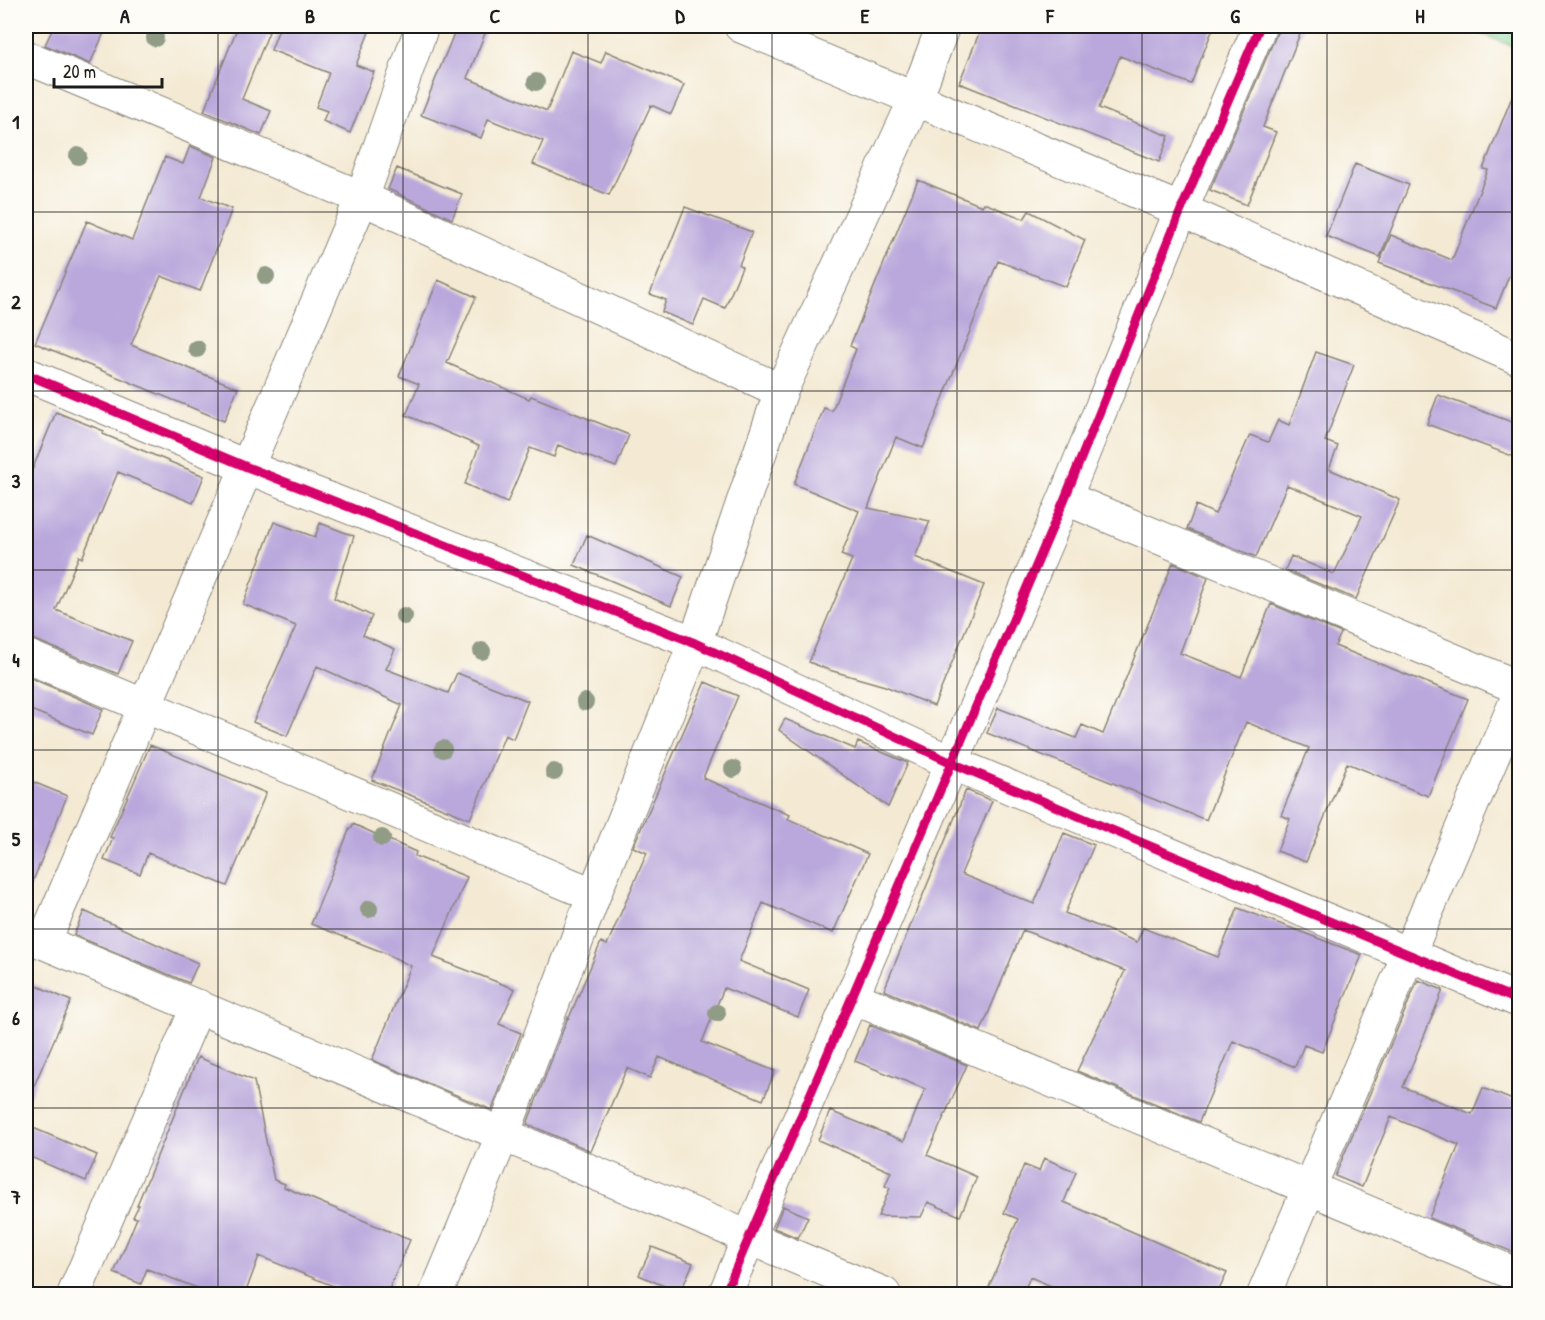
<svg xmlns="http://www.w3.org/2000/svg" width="1545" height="1320" font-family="'Patrick Hand',sans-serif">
  <rect width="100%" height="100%" fill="#fdfcf7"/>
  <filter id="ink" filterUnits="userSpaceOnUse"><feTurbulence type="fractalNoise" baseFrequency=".0167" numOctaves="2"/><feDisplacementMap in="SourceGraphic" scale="12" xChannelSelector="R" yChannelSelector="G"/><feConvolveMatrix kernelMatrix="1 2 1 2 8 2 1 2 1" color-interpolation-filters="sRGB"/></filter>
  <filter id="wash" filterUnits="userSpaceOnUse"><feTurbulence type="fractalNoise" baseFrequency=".008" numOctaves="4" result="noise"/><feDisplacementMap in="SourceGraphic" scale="24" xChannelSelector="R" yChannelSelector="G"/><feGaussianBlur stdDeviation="1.35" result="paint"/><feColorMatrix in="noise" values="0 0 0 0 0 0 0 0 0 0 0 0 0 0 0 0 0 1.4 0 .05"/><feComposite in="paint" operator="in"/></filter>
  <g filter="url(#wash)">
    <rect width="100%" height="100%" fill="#f4ead4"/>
    <!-- green -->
    <path fill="#83d79a" stroke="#507a5b" stroke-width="1.5" d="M1464 26H1519V49Z"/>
    <g id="blocks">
      <!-- building -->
      <path fill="#baa8dc" d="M54 26H107L90 64 45 45Z
        M238 26H251L269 32 242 99 271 111 261 135 204 111Z
        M280 26H352L369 32 356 65 374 72 350 133 323 121 327 111 316 107 329 73 271 50Z
        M457 26H488L467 78 547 111 571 51 601 63 606 51 684 85 671 114 651 105 609 195 533 164 543 141 488 119 481 138 421 115Z
        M982 26H1214L1191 84 1120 56 1099 108 1169 136 1159 162 959 83Z
        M1278 26H1303L1263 127 1276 132 1247 205 1210 190 1277 33Z
        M1518 82 1520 249 1496 308 1379 263 1391 235 1452 260 1488 170 1483 169Z
        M190 146 216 157 201 197 232 209 200 291 161 276 131 345 238 388 224 421 35 343 87 221 132 240 165 157 183 164Z
        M1355 164 1409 185 1380 257 1326 236Z
        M397 168 462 194 452 219 388 189Z
        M918 180 982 206 984 203 1024 219 1029 211 1085 240 1066 287 998 261 923 448 896 437 868 508 930 521 915 557 984 585 934 706 885 686 829 670 809 662 852 559 841 555 859 511 794 484 824 408 832 411 856 349 850 346Z
        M685 207 752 232 739 265 742 267 725 308 704 299 693 325 662 312 666 300 650 294Z
        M438 280 476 297 447 363 529 399 531 396 629 435 616 467 558 445 554 457 530 448 507 503 465 484 479 446 406 415 419 384 399 376Z
        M1316 352 1354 365 1325 441 1338 446 1329 469 1400 500 1356 599 1285 570 1291 556 1334 574 1362 516 1287 485 1256 557 1187 529 1196 505 1215 514 1250 435 1268 442 1278 420 1289 425Z
        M1438 395 1520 425V459L1427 424Z
        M56 412 104 431 103 434 204 476 193 503 118 472 82 558 79 556 56 610 132 641 118 674 33 639 26 638V485Z
        M274 522 315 537 320 523 354 536 334 598 372 616 363 635 395 649 386 669 448 693 457 673 528 701 513 739 505 735 470 819 372 780 402 705 317 666 287 736 253 722 296 626 243 604Z
        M587 535 683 577 671 606 574 565Z
        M1173 563 1208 578 1180 653 1241 677 1271 604 1341 633 1335 646 1468 699 1428 796 1347 763 1306 862 1277 851 1290 819 1281 815 1309 748 1246 722 1206 820 987 733 998 708 1076 738 1082 725 1103 734Z
        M26 676 103 709 92 735 26 708Z
        M705 682 738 696 703 778 790 815 788 819 868 854 833 933 763 903 739 961 809 990 798 1017 724 988 702 1042 775 1071 763 1100 659 1057 650 1078 627 1068 591 1151 527 1124 568 1017 569 1018 601 942 607 945 647 853 633 847Z
        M785 719 855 749 858 742 908 763 888 807 779 730Z
        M150 745 266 793 227 886 148 853 140 874 104 860 113 838 110 837Z
        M26 779 67 796 27 896H26Z
        M966 790 992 801 961 874 1034 904 1064 833 1094 845 1065 913 1137 942 1143 928 1218 957 1238 908 1362 955 1322 1052 1304 1045 1295 1067 1233 1041 1199 1122 1077 1071 1125 971 1023 930 981 1031 884 990Z
        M353 824 416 852 415 856 467 877 433 957 515 989 499 1024 521 1033 492 1110 372 1060 411 966 385 953 311 924 350 828H352Z
        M84 911 198 963 189 983 74 935Z
        M1418 980 1443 990 1403 1087 1472 1114 1483 1088 1520 1103V1255L1429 1218 1459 1145 1391 1117 1362 1187 1335 1176Z
        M26 981 71 1001 26 1104Z
        M870 1025 967 1065 927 1155 977 1177 960 1216 928 1202 921 1217 878 1216 890 1188 885 1186 891 1172 818 1140 830 1111 904 1141 925 1089 855 1061Z
        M198 1057 254 1081 274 1180 285 1184 284 1187 410 1240 387 1294H353L259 1256 245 1294H213L147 1269 141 1284 114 1273 137 1218 133 1217 139 1205H137Z
        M26 1125 97 1155 86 1181 26 1155Z
        M1044 1158 1076 1172 1064 1202 1227 1273 1217 1294H1070L1030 1277 1023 1294H986L1018 1219 1004 1213 1024 1165 1039 1171Z
        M783 1206 808 1217 798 1238 774 1228Z
        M652 1247 693 1263 680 1293 639 1275Z"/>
    </g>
  </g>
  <g filter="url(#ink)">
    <use href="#blocks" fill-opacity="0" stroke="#888378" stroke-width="1.5"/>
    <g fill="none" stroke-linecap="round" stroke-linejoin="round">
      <!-- minor casing -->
      <g stroke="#888378" stroke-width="35">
        <path id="minor" d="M26 57 362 198 781 391
          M26 374 247 467 695 643 952 763 1520 1001
          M1065 498 1520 688
          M26 656 594 895
          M26 935 884 1294
          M44 942 362 198 422 26
          M852 997 1520 1276
          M74 1294 198 1006
          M436 1294 503 1134 594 895 695 643 781 391 916 98 943 26
          M725 1294 1065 498 1181 210 1260 26
          M1264 1294 1520 692"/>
      </g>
      <!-- tertiary casing -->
      <g stroke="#888378" stroke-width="35">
        <path id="tertiary" d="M741 26 1181 210 1520 359"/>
      </g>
      <!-- minor -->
      <use href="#minor" stroke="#fff" stroke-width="33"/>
      <!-- tertiary -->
      <use href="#tertiary" stroke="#fff" stroke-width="33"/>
      <!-- cycleway casing -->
      <g stroke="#fdfcf7" stroke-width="13">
        <path id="cycleway" d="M26 374 247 467 695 643 952 763 1520 1001
          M725 1294 1065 498 1181 210 1260 26"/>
      </g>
      <!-- cycleway -->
      <use href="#cycleway" stroke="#d6006c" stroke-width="9"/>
    </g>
    <!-- trees -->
    <g fill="#919c87">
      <circle cx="155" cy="38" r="9"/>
      <circle cx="536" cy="82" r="9"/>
      <circle cx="78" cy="156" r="9"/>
      <circle cx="266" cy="276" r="9"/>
      <circle cx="197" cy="349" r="9"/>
      <circle cx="404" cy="616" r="9"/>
      <circle cx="482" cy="651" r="9"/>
      <circle cx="585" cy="702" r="9"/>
      <circle cx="443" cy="749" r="9"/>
      <circle cx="733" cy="769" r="9"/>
      <circle cx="554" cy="772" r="9"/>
      <circle cx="382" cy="838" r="9"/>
      <circle cx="369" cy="909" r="9"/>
      <circle cx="717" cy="1013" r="9"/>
    </g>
  </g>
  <!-- grid -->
  <path fill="none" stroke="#1c1c1c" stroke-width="1.5" stroke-opacity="0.55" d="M218 26V1294M403 26V1294M588 26V1294M772 26V1294M957 26V1294M1142 26V1294M1327 26V1294M26 212H1520M26 391H1520M26 570H1520M26 750H1520M26 929H1520M26 1108H1520"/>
  <!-- margin -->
  <rect width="1545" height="1320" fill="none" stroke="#fdfcf7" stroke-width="66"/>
  <!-- scale -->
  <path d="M54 78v9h108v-9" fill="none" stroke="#1c1c1c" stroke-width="3"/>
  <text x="63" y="78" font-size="18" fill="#1c1c1c" stroke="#fdfcf7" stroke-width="4.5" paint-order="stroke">20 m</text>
  <rect x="33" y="33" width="1479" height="1254" fill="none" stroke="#1c1c1c" stroke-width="2"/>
  <g font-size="20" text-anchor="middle" font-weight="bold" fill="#1c1c1c">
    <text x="125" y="23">A</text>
    <text x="310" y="23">B</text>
    <text x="495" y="23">C</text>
    <text x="680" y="23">D</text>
    <text x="865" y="23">E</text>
    <text x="1050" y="23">F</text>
    <text x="1235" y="23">G</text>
    <text x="1420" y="23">H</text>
    <text x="16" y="129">1</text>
    <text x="16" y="309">2</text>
    <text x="16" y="488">3</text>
    <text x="16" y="667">4</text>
    <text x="16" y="846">5</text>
    <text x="16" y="1025">6</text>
    <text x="16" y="1204">7</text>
  </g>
</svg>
